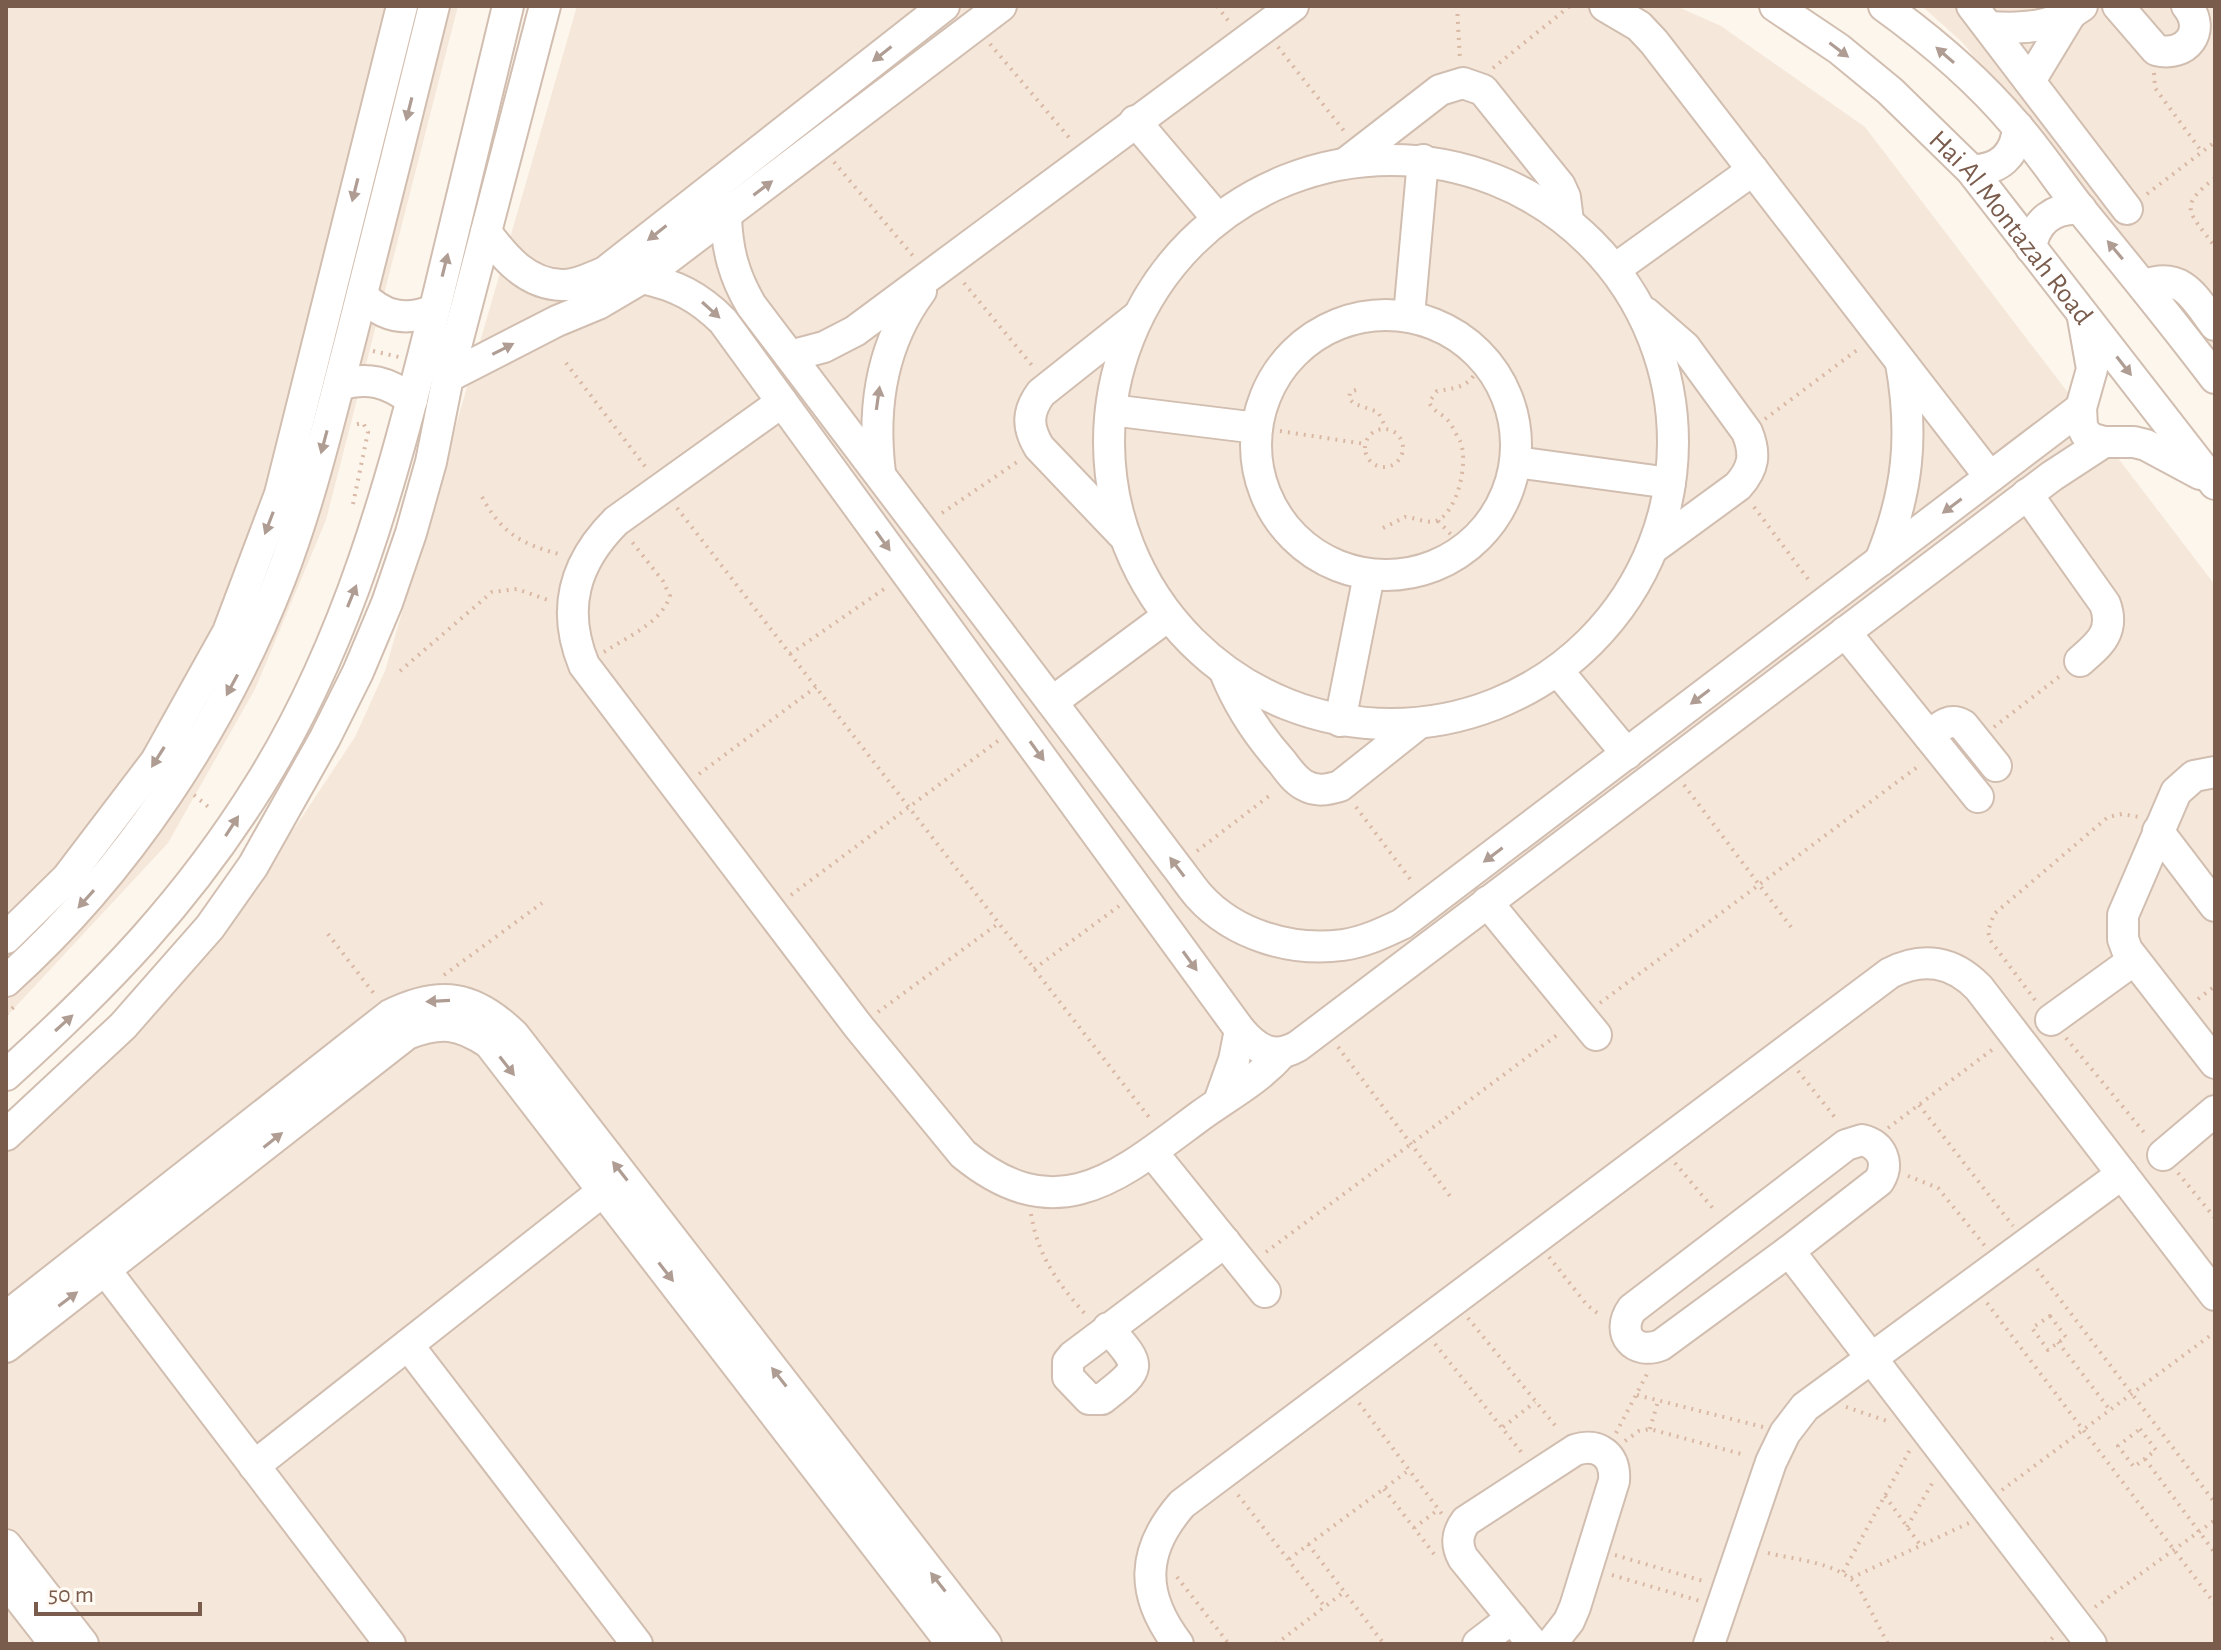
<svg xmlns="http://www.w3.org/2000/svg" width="2221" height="1650" font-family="'Alegreya Sans',sans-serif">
  <rect width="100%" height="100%" fill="#fdf6ec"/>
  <!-- residential -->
  <path fill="#f5e8da" d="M6 6H458L326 520 255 689 168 843 6 1017Z
    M577 6H1676L1721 26 1865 127 2215 585V1644H6V1137L217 937 302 817 355 737 385 671Z
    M1922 6H2215V371L2052 152 1963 43Z"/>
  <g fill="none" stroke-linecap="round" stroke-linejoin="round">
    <!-- minor casing -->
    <g stroke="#d1beb0" stroke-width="34">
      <g id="minor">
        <path d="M1605 6 1639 26 1654 42 1990 477"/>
        <path id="s1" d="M1775 6 1839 49 1890 91 1971 170 2215 484"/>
        <path d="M1884 6C1931 40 1977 79 2015 124 2039 151 2059 182 2082 211 2127 266 2172 321 2215 378"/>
        <path d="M1972 6 2127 209"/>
        <path d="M2118 6 2156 50C2186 58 2207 31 2187 6"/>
        <path d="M1989 27C2023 29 2053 28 2082 6"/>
        <path d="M2030 81 2070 15"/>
        <path d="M1135 121 1218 219"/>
        <circle cx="1391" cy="442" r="282"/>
        <path d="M1347 162 1440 90 1463 83 1483 90 1560 186 1565 197 1568 221"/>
        <path d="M1971 170C1999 171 2016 155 2018 127"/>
        <path d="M726 216C727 250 734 276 751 305L1176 866C1184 876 1191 887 1199 896 1234 935 1292 952 1343 945 1364 942 1383 933 1402 924L2081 408"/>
        <path d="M486 232C505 258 527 284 562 285 577 286 592 277 605 272L944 6"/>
        <path d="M2031 248C2035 221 2054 207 2081 209"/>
        <path d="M1615 269 1753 170"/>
        <path d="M642 278C676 285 699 297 723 321L1240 1030C1257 1050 1274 1060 1298 1046L2052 476 2104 442"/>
        <path d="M2145 285C2183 271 2195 299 2215 325"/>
        <path d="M362 295C383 317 406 322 434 310"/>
        <path d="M1646 313 1685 347 1747 432C1756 454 1754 468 1738 486L1652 549"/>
        <circle cx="1386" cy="445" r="130"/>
        <path d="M1409 316 1423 160"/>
        <path d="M2083 318 2092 369 2081 408 2082 426 2086 434 2093 439 2104 442H2134L2146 445 2200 474"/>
        <path d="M790 356 824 347 855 331 1293 6"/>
        <path d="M448 377 557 321 598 304 642 278 1001 6"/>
        <path d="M339 385C368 376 388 382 412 400"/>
        <path d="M782 402 616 521C574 563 561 609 584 665L858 1026 963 1154C1058 1232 1119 1176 1200 1116 1229 1095 1258 1080 1282 1053"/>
        <path d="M1111 410 1257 428"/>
        <path d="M1515 462 1670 483"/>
        <path d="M880 473C872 408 881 345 921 291"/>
        <path d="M2027 494 2105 604C2115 631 2100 644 2080 661"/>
        <path d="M1122 534 1039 447C1027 427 1027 412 1041 393L1138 316"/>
        <path d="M1880 561C1908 493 1914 436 1901 363"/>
        <path d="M1845 632 1978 797"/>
        <path d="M1558 671 1627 754"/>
        <path d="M1225 672C1239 707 1257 734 1282 762 1288 770 1295 780 1304 785 1316 792 1327 790 1340 786L1418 724"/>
        <path d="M1052 702 1168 616"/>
        <path d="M1340 721 1369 575"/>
        <path d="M1929 736C1940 727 1949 717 1963 725L1996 766"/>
        <path d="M2215 772 2194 776 2176 792 2123 915V939L2127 950 2215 1063"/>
        <path d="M2158 831 2215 906"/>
        <path d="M1487 902 1596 1035"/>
        <path d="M6 938 67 878 156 761 228 632 280 494 402 6"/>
        <path d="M6 981C126 873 221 730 280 579 310 502 329 421 350 341 379 229 406 118 434 6"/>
        <path d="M2051 1020 2134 960"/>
        <path d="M6 1075C107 984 188 900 260 784 348 643 391 484 431 325 457 219 482 112 508 6"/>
        <path d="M1219 1102 1234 1060 1240 1030"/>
        <path d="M6 1135 123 1026 210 927 253 866 325 738 358 672 387 603 411 533 431 462 448 377 545 6"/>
        <path d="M1862 1140C1882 1145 1890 1163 1879 1181L1789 1251 1661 1345C1634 1356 1615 1333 1632 1309L1846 1145Z"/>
        <path d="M1152 1152 1265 1292"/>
        <path d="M2163 1155 2215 1111"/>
        <path d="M1789 1251 2091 1644"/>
        <path d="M106 1271 390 1644"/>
        <path d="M6 1317 390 1015C441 990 474 996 514 1035L986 1644"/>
        <path d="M1108 1328C1142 1367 1143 1367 1102 1399H1089L1068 1377V1362L1073 1356 1225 1242"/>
        <path d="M408 1345 637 1644"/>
        <path d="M6 1347 407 1034C441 1021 459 1023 489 1043L952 1644"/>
        <path d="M254 1466 603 1191"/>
        <path d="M6 1545 83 1644"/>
        <path d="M6 1581 55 1644"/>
        <path d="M1178 1644C1140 1594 1141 1551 1182 1504L1890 973C1923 956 1953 961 1979 988L2215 1295"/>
        <path d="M1478 1644 1512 1618"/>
        <path d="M1533 1644 1463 1558C1456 1545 1457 1533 1466 1521L1575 1450C1599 1442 1616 1456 1614 1481L1575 1607 1569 1621 1551 1644"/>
        <path d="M1709 1644 1771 1462 1785 1433 1805 1407 2122 1174"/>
      </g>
    </g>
    <!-- path -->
    <path stroke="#d9b8a5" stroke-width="4" stroke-dasharray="2 6" stroke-linecap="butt" d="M1217 6 1230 23
      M1457 6 1460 61
      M990 44 1072 141
      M1278 47 1344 131
      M1493 68 1570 6
      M2154 73 2155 88 2202 152
      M834 162 913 256
      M2215 178C2176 208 2190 212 2215 247
      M2147 194 2215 142
      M964 283 1035 369
      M373 351 399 357
      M566 363 647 469
      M1356 390 1350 392 1349 399 1355 404 1378 412 1386 428
      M1765 419 1861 347
      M1365 448a19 19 0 1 1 38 0a19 19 0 1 1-38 0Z
      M1280 431 1365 444
      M482 497C502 534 523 545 563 555
      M353 504 368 432 363 423 353 425
      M1754 507 1811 583
      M677 508 1152 1121
      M942 513 1017 462
      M1438 521 1465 549
      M1383 528 1405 517C1414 517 1427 524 1436 521 1458 513 1469 460 1460 441 1456 434 1452 425 1447 419 1440 413 1433 411 1429 402L1437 391C1465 387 1470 385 1484 359
      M604 652C627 637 661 623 670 596L663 581 632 542
      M790 654 887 587
      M400 671 492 592 517 589 548 600
      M1994 727 2060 676
      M699 774 816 687
      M1684 785 1791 927
      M194 795 212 810
      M1356 807 1413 883
      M1197 851 1273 793
      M791 895 999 740
      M328 934 375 995
      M1034 969 1119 906
      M444 975 542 903
      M2198 999 2215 986
      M2035 1000 1990 940 1988 931 1994 914 2108 817 2122 814 2139 817
      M1600 1003 1920 765
      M878 1012 999 923
      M6 1014 16 1005
      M2066 1038 2147 1136
      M1338 1047 1450 1196
      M1798 1071 1837 1120
      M1919 1105 2013 1226
      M1888 1128 1993 1049
      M1675 1163 1716 1212
      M2178 1173 2215 1218
      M1908 1176 1938 1188 1985 1246
      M1031 1214C1038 1257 1059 1285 1087 1316
      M1266 1252 1561 1032
      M1549 1257 1587 1305 1601 1316
      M2037 1269 2215 1503
      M1987 1303 2215 1604
      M2050 1316 2066 1337 2048 1350 2032 1328Z
      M1468 1318 1558 1429
      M2058 1342 2110 1410
      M1435 1344 1522 1453
      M1637 1395 1763 1427
      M1359 1403 1442 1514
      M1846 1407 1887 1421
      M1503 1427 1535 1402
      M1650 1429 1658 1401
      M2140 1429 2156 1450 2134 1467 2118 1446Z
      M1616 1433 1647 1374
      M1625 1441 1639 1431 1650 1429 1745 1455
      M2145 1459 2215 1553
      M1384 1489 1434 1554
      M2002 1490 2215 1332
      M1238 1495 1325 1607
      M1885 1496 1921 1546
      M1907 1527 1934 1480
      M1414 1528 1439 1509
      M1308 1544 1384 1644
      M1768 1553C1796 1560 1838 1562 1858 1586L1888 1644
      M1615 1555 1703 1581
      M1289 1559 1409 1470
      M1843 1572 1911 1448
      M1612 1575 1700 1601
      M1177 1577 1229 1644
      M1851 1578 1969 1523
      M2095 1607 2215 1520
      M1276 1644 1344 1592
      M2045 1644 2055 1636"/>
    <!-- minor -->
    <use href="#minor" stroke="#fff" stroke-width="30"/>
  </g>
  <!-- one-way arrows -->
  <defs><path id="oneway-solid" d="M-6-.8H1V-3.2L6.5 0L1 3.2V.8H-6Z" transform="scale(2)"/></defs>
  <g fill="#af9d94">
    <use href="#oneway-solid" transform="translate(1839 50) rotate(37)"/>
    <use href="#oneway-solid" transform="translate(882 54) rotate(142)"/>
    <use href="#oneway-solid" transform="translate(1945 55) rotate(-139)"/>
    <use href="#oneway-solid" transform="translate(409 109) rotate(104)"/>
    <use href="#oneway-solid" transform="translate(763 188) rotate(-37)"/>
    <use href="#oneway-solid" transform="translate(355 190) rotate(104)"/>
    <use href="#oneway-solid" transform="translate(657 233) rotate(142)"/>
    <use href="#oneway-solid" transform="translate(2115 250) rotate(-130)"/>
    <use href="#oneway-solid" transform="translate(445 265) rotate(-76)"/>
    <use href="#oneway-solid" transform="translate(711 310) rotate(42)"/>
    <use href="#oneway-solid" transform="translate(503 349) rotate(-27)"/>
    <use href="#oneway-solid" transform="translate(2124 366) rotate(52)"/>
    <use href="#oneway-solid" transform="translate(878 398) rotate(-82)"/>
    <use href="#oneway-solid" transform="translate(324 442) rotate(105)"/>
    <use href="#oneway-solid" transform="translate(1952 506) rotate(143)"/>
    <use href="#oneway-solid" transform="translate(269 523) rotate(111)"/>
    <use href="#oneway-solid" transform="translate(883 541) rotate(54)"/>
    <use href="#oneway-solid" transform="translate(352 596) rotate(-68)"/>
    <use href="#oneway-solid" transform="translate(232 685) rotate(118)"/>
    <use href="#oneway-solid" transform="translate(1700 697) rotate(143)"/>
    <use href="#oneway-solid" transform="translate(1037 751) rotate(54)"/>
    <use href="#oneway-solid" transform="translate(158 757) rotate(122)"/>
    <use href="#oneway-solid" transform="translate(232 826) rotate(-57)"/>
    <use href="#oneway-solid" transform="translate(1493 855) rotate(143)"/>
    <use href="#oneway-solid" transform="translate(1177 867) rotate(-127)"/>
    <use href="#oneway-solid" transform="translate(86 899) rotate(132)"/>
    <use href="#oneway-solid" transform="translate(1190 961) rotate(54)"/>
    <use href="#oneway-solid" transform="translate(438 1001) rotate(177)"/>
    <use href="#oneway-solid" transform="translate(64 1023) rotate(-42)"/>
    <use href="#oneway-solid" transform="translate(507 1066) rotate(52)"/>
    <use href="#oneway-solid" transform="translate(273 1140) rotate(-38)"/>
    <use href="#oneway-solid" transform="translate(620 1171) rotate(-128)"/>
    <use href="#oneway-solid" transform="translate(666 1272) rotate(52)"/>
    <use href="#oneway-solid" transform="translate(68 1299) rotate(-37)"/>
    <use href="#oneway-solid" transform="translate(779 1377) rotate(-128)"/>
    <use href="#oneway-solid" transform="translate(938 1582) rotate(-128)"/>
  </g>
  <g text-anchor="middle" stroke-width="7" stroke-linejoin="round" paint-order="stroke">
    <!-- street labels -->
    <g font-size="28" fill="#7a5c4d" stroke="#fffaf3">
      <text dy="10" stroke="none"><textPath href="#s1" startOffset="326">Hai Al Montazah Road</textPath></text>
    </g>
  </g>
  <!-- border -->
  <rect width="2221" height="1650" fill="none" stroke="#7a5c4d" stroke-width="16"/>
  <!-- scale -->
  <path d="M36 1602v12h164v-12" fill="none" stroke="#7a5c4d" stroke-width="4"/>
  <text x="48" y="1602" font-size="24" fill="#7a5c4d" stroke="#fffaf3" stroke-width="6" paint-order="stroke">50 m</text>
</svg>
